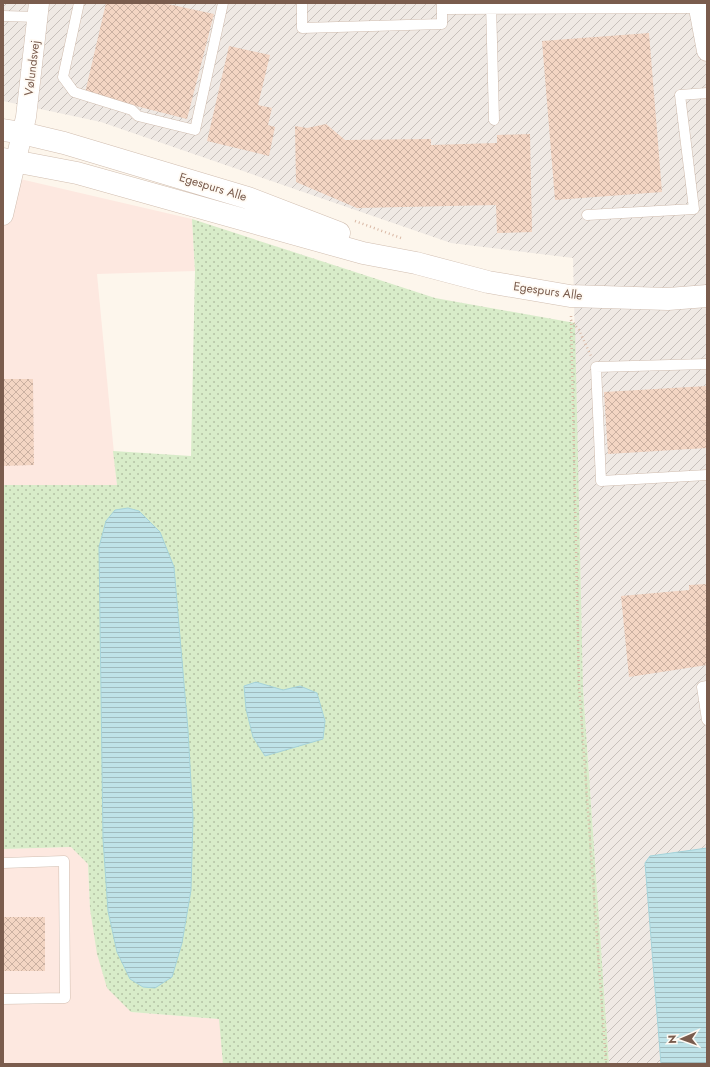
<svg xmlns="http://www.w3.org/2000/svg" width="710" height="1067" font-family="Jost,sans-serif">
  <defs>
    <pattern id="industrial-furrows" width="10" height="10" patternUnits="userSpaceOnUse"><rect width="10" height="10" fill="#efe9e4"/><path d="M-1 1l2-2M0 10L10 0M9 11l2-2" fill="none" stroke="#c7c0bb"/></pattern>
    <pattern id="grass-dots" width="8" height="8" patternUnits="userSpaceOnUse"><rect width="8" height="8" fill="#d8ecc9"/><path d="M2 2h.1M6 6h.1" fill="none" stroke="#b4c2a5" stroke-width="1.8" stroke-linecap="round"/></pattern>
    <pattern id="water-rules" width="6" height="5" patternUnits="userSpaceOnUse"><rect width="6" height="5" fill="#bfe3e8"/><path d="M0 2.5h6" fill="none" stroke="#a0bbbe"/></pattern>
    <pattern id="building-cross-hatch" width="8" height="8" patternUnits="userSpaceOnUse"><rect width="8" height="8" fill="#f3d5c3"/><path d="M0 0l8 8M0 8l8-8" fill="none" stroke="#cab0a1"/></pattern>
  </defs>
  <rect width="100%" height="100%" fill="#fdf6ec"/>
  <!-- commercial -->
  <path fill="#fde8e0" d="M3 175 192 219 195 271 97 274 117 485H3Z
    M71 847 88 864 90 909 131 1012 220 1019 223 1064H3V849Z"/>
  <!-- industrial -->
  <path fill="url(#industrial-furrows)" d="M3 3H707V1064H609L583 688 573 258 451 243 101 122 3 101Z"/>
  <!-- grass -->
  <path fill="url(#grass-dots)" d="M192 219 435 298 575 323 583 688 609 1064H223L219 1019 131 1012 107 988 97 954 90 909 88 864 71 847 3 849V485H117L113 451 191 456 195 271Z"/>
  <!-- water -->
  <path fill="url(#water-rules)" stroke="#a5d3da" d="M128 508 139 511 160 532 174 567 188 730 193 818 191 890 182 943 172 977 155 988 143 987 130 979 117 952 108 911 103 839 99 547 106 521 115 510Z
    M256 682 283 690 300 686 317 693 325 721 323 739 265 756 253 737 246 709 244 686Z
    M707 848V1064H661L645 863 650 856Z"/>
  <!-- building -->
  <path fill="url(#building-cross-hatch)" d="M106 3H163L214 14 187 119 85 93Z
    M649 33 662 192 555 200 542 41Z
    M229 46 270 55 258 105 272 108 268 125 275 127 269 156 207 141Z
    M326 124 345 140 431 139V145L497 143V135L530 134 532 232 497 233 496 205 357 208 296 182 295 126 307 128Z
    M3 379H33L34 465 3 466Z
    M707 386V448L608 454 604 392Z
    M707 584V665L629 677 621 596 689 590V585Z
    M3 917H45V971H3Z"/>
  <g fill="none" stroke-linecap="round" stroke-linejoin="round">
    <!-- service casing -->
    <g stroke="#d1beb0" stroke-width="11">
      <path id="service" d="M79 3 63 77 74 92 132 110 138 116 195 130 223 3
        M302 3V28L442 24V3
        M491 3 494 120
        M442 9 698 8
        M3 16 38 17
        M587 215 694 209 680 95 707 93
        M707 364 596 367 601 481 707 475
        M707 686 702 687 707 720
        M3 863 64 861 65 998 3 999"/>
    </g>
    <!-- minor casing -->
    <g stroke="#d1beb0" stroke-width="21">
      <path id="minor" d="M698 3 707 51
        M3 215 26 117 39 3"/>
    </g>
    <!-- tertiary casing -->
    <g stroke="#d1beb0" stroke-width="23">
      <path id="tertiary" d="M3 130 22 133 64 143 248 198 339 233
        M3 159 77 173 363 253 416 263 488 282 570 296 668 299 707 296"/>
    </g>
    <!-- path -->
    <path stroke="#d9b8a5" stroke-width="2.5" stroke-dasharray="1 3" stroke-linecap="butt" d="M355 221 401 238
      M571 316 579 685 606 1064
      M571 320 579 330 591 356"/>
    <!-- service -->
    <use href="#service" stroke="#fff" stroke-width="10"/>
    <!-- minor -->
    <use href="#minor" stroke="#fff" stroke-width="20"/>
    <!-- tertiary -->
    <use href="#tertiary" stroke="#fff" stroke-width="22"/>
  </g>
  <g text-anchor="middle" stroke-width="3.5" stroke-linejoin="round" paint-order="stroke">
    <!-- street labels -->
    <g font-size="12" fill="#7a5c4d" stroke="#fffaf3">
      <text transform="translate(32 68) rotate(-83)" y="4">Vølundsvej</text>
      <text transform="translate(213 187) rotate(17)" y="4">Egespurs Alle</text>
      <text transform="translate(548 291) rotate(8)" y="4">Egespurs Alle</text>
    </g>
  </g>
  <!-- border -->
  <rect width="710" height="1067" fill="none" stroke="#7a5c4d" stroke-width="8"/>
  <!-- north arrow -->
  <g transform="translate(682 1039) rotate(268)" stroke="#fffaf3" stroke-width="3" paint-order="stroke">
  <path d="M0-3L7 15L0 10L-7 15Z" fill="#7a5c4d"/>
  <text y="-6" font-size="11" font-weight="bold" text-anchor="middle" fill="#7a5c4d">N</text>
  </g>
</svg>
